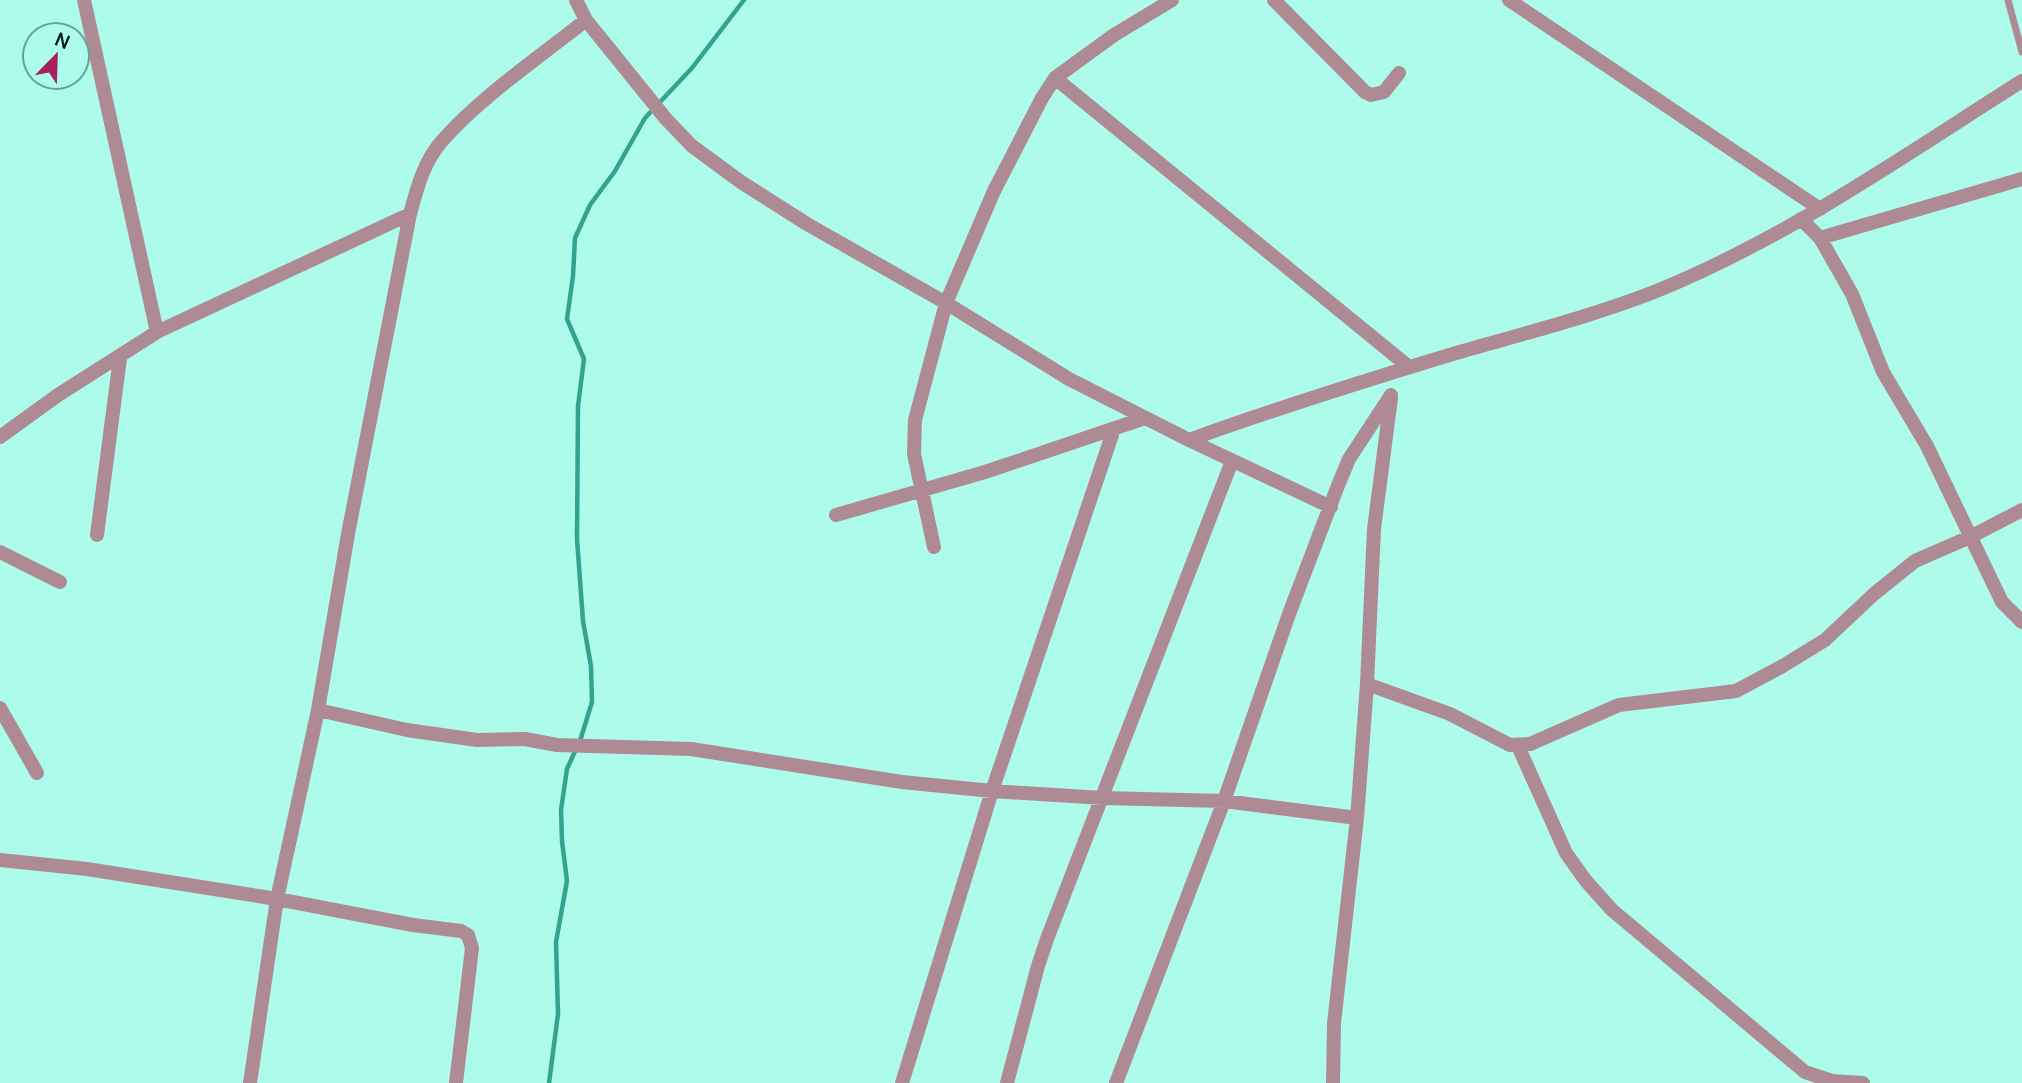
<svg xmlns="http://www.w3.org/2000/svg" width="2022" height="1083" font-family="Manrope,sans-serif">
  <rect width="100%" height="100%" fill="#adfceb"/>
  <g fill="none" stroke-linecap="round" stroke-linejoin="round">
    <!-- stream -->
    <path stroke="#33a290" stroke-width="4.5" d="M580 741 592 702 591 666 583 621 577 539 578 406 584 359 567 319 573 276 575 238 590 205 615 171 645 118 692 68 744 0
      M549 1083 558 1014 556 942 567 881 562 841 561 810 567 769 576 749"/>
    <!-- lane -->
    <path stroke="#ae8a95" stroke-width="7" d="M2008 0 2022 52"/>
    <!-- street -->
    <path stroke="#ae8a95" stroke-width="14" d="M84 0 157 332
      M576 0 586 20 666 119 692 146 741 182 807 224 946 303 1069 379 1189 440 1331 507
      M1274 0 1365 92 1371 95 1384 92 1399 73
      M1509 0 1820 209
      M1055 78 1409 367
      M1801 219 1820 238 2022 179
      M1820 238 1852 294 1883 372 1927 446 2002 602 2022 622
      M0 437 58 395 157 332 410 214
      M1189 440C1277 408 1367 380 1456 353 1522 334 1590 317 1654 292 1786 239 1903 156 2022 81
      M836 515 985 472 1145 418
      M97 535 120 358
      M934 547 914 454 915 420 946 303 994 191 1042 98 1055 78 1114 35 1172 0
      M0 552 60 582
      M1367 684 1450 714 1510 745 1530 744 1619 705 1736 691 1781 667 1825 640 1874 594 1915 561 1970 537 2022 510
      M0 708 37 773
      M318 710 407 730 477 740 525 739 557 745 691 749 902 782 992 791 1103 798 1224 801 1357 818
      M1518 746 1566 853 1586 881 1612 910 1805 1072 1832 1081 1863 1083
      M0 860 87 869 277 899 413 925 461 931 468 935 472 948 456 1083
      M250 1083 277 899 318 710 348 534 410 214C417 188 424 161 442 141 479 98 541 56 586 20
      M902 1083 992 791 1114 429
      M1007 1083 1038 966 1047 939 1232 461
      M1116 1083 1224 801 1289 614 1337 488 1349 459 1391 395
      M1333 1083 1334 1023 1357 818 1367 684 1374 529 1391 398"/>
  </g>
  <!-- north arrow -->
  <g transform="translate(56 56) rotate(23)"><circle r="33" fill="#adfceb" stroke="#68a296" stroke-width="2"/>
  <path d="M0-5L12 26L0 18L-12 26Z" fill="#aa1d5e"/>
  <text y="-10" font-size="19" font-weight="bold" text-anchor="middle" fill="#001b16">N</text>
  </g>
</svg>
